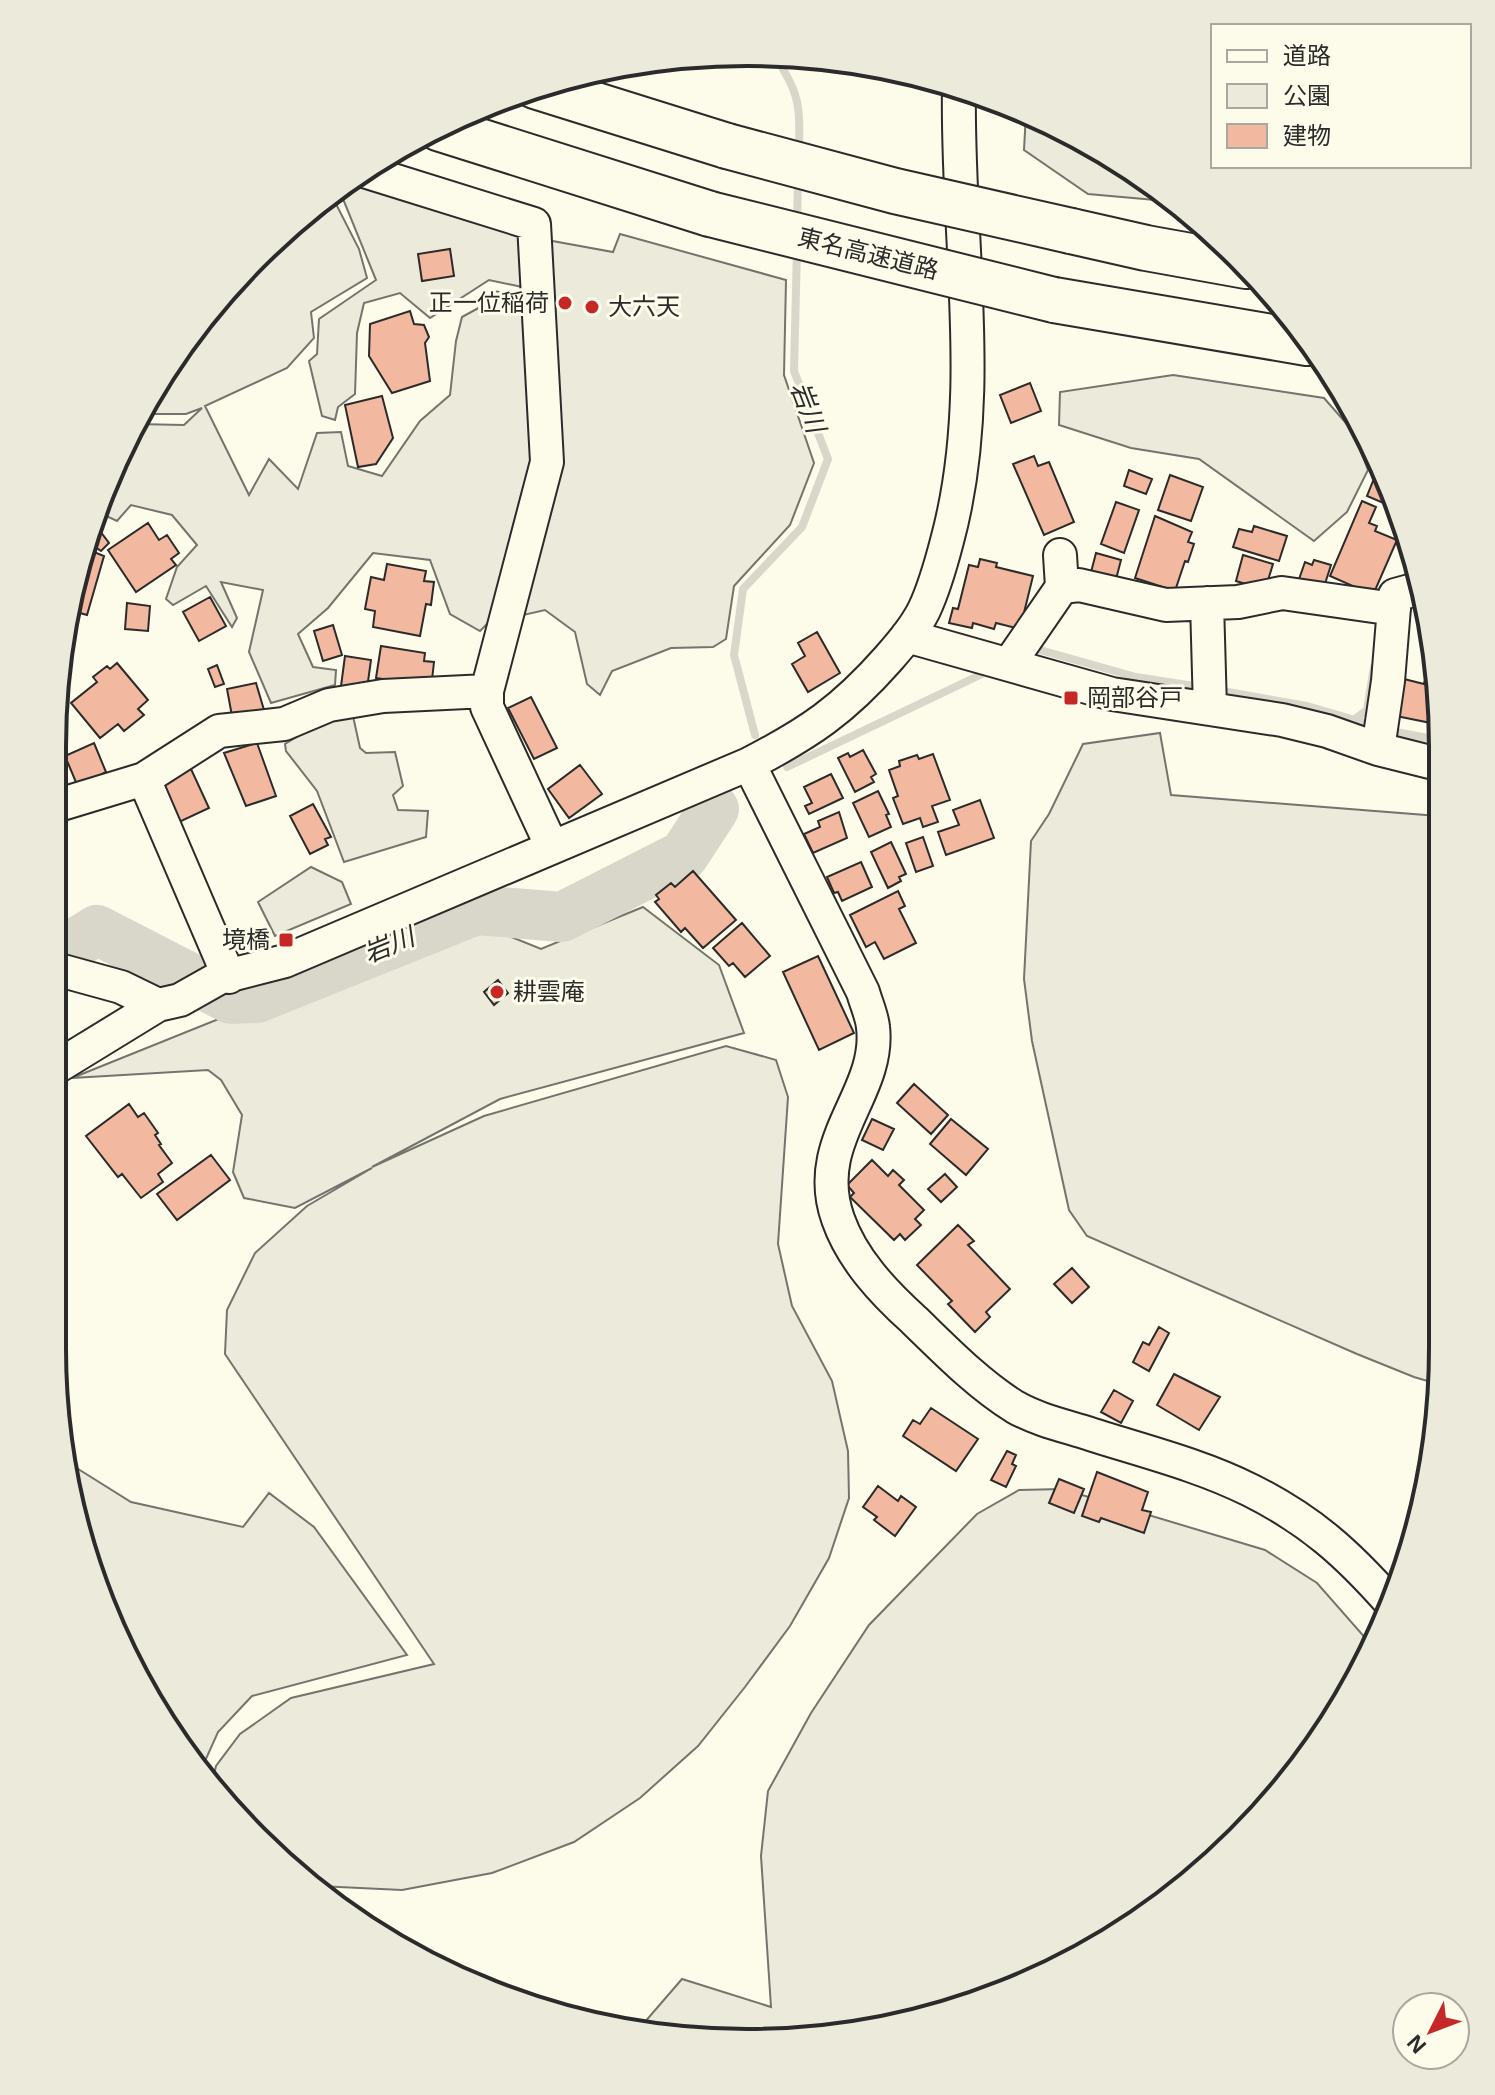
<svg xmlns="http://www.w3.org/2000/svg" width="1495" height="2095" font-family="Arial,'Noto Sans JP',sans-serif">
  <rect width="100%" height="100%" fill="#fdfbea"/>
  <!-- green -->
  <path fill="#ecebdb" stroke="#74746e" stroke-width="2" d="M1026 113 1056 124 1178 202 1088 194 1024 150Z
    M349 181 523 237 527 288 489 280 430 318 400 293 364 303 357 333 355 394 338 407 335 420 322 416 309 361 317 354 319 319 376 280 339 189Z
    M327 197 334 200 359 249 367 278 311 312 314 338 287 368 205 406 249 495 269 459 298 489 317 433 341 432 348 466 382 476 420 421 450 395 456 341 462 317 495 299 493 291 531 297 537 462 494 617 480 631 450 614 430 560 373 553 328 608 298 634 313 667 336 670 335 685 271 703 249 652 263 590 221 582 237 618 232 627 206 586 173 605 166 599 177 567 197 545 172 515 131 505 117 521 102 514 136 424 184 425 202 408 186 414H140L145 399 289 224Z
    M620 234 786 280 784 375 814 463 790 525 734 586 726 639 713 647 671 648 612 671 600 695 587 684 575 632 545 610 519 616 556 480 547 240 613 252Z
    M1173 375 1324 398 1353 431 1368 470 1347 512 1314 541 1199 459 1131 448 1059 425 1060 392Z
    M353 716 360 748 366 753 395 752 403 786 393 795 398 810 428 811 426 837 344 862 317 791 286 751 285 744 327 719Z
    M1160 733 1171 795 1438 816 1441 1385 1414 1377 1357 1354 1087 1236 1069 1210 1032 1041 1024 979 1031 841 1049 814 1083 744Z
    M311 867 342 882 351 904 275 936 258 902Z
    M643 907 719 965 744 1033 500 1099 372 1167 484 1116 726 1046 776 1060 788 1097 778 1244 792 1306 832 1381 848 1451 849 1498 829 1558 790 1626 745 1687 698 1746 640 1798 574 1842 492 1873 402 1890 318 1886 294 1874 212 1783 216 1766 240 1734 291 1698 434 1664 225 1354 227 1310 255 1253 307 1206 372 1168 295 1208 244 1198 233 1172 242 1115 221 1080 208 1070 72 1078 226 1016 484 926 541 949Z
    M67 1462 131 1502 243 1527 269 1493 314 1527 407 1655 252 1696 218 1732 201 1770 169 1734 76 1528Z
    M1062 1489 1265 1550 1317 1583 1368 1641 1373 1649 1371 1656 1299 1771 1206 1871 1014 1990 838 2037 637 2031 682 1979 771 2007 761 1856 768 1791 811 1713 869 1625 977 1514 1019 1490Z"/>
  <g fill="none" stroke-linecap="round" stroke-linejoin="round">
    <!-- stream -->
    <path stroke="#d8d7c9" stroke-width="8" d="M773 54C800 92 800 106 799 150
      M797 222 798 180
      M1040 650 1136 677 1200 687
      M1222 691 1307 706 1362 722
      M1355 719 1367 710 1374 667
      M1396 732 1438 740
      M755 735 734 655 743 589 802 527 828 459 794 371 797 248
      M787 767 980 675"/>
    <!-- river -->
    <path stroke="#d8d7c9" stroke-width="50" d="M52 958 97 930 231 999 257 998 476 910 562 917 684 855 714 809"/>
  </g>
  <!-- building -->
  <path fill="#f2b8a0" stroke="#2b2b2b" stroke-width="2" d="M450 249 454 276 422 281 418 254Z
    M410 311 414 324 424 325 429 337 425 343 430 381 392 393 369 356 370 324Z
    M1030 383 1041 411 1011 423 1000 395Z
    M382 396 393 438 376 464 358 467 345 405Z
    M1034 456 1038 466 1049 462 1074 522 1044 535 1013 464Z
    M1129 470 1152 479 1146 494 1124 486Z
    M1170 475 1203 487 1191 521 1158 510Z
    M1373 481 1385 486 1390 500 1388 505 1367 496Z
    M1362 501 1376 507 1369 523 1377 526 1375 531 1397 540 1373 595 1330 576Z
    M1116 502 1139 510 1124 553 1101 544Z
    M1155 516 1192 532 1188 542 1194 544 1188 562 1185 561 1175 591 1135 578Z
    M148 523 159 540 167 535 179 553 171 559 176 565 136 592 108 550Z
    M1254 526 1287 536 1279 561 1233 547 1239 529 1252 532Z
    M97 527 109 543 101 551 91 544Z
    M89 550 104 556 87 615 66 609Z
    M1096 553 1121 560 1115 583 1090 576Z
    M1243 555 1273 564 1265 590 1236 581Z
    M980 559 997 563 996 567 1033 576 1020 629 996 623 994 629 973 623 972 628 949 623 953 608 958 609 969 565 978 567Z
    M1314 560 1331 565 1323 590 1298 582 1305 562 1312 565Z
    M387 564 426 571 424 581 434 582 431 605 426 604 420 636 373 627 375 611 365 609 371 577 384 580Z
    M210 597 226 626 199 641 183 612Z
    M127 603 150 606 148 631 125 629Z
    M333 625 342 655 323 661 314 631Z
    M817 632 840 673 808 692 792 664 805 656 798 643Z
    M381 646 425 653 424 661 434 662 432 680 423 685 376 678Z
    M345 656 371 660 367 689 341 686Z
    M117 663 148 700 138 709 144 715 124 731 118 724 100 738 71 703 97 682 93 677 107 666 110 669Z
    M217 665 224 684 215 687 208 669Z
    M1404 679 1424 684 1425 680 1437 683V720L1432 719 1431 723 1396 716Z
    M256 683 264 710 232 716 227 689Z
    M531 697 557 748 534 759 508 708Z
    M94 743 106 772 78 787 65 756Z
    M257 743 276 796 246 806 224 753Z
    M863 750 876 774 871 777 874 782 855 792 838 758 848 753 850 757Z
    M933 754 950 800 932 806 938 822 923 827 920 818 903 824 893 798 898 796 889 770 900 766 899 761 917 755 919 759Z
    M580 765 602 794 569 818 548 789Z
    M191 769 209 808 177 823 159 783Z
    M831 774 843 798 809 814 805 806 812 803 804 787Z
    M878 791 889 814 886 815 891 827 869 837 853 803Z
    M980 800 994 838 946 855 938 832 959 825 953 810Z
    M313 804 331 837 325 839 328 845 310 854 290 816Z
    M839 812 847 838 813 853 804 834 820 827 818 821Z
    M923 837 933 866 916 872 906 843Z
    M891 842 906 874 899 877 901 881 888 888 871 852Z
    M861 862 872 887 842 901 838 892 834 893 827 877Z
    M693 871 736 920 703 948 685 928 681 932 655 902 659 899 656 895 671 883 675 887Z
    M898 891 905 906 899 909 916 943 884 959 875 942 866 947 850 915Z
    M742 923 770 956 745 977 733 963 729 966 713 948Z
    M818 956 854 1033 819 1050 783 972Z
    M498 980 508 993 494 1005 484 992Z
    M914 1084 948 1115 931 1134 897 1103Z
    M129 1104 138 1117 144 1113 158 1133 155 1135 161 1144 159 1145 172 1163 158 1174 163 1182 141 1198 122 1174 118 1177 86 1136Z
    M872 1119 894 1129 883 1150 862 1140Z
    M951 1119 988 1149 966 1175 930 1144Z
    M211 1155 230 1180 177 1220 157 1194Z
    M872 1160 888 1176 893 1170 904 1180 899 1185 924 1210 915 1219 921 1225 905 1240 900 1234 894 1240 850 1197 854 1193 847 1185Z
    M945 1174 957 1187 941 1202 928 1189Z
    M958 1225 974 1241 968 1245 1010 1289 986 1312 990 1317 975 1332 948 1304 952 1301 917 1265Z
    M1072 1268 1089 1287 1072 1303 1054 1284Z
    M1159 1327 1169 1333 1149 1371 1133 1362 1143 1342 1149 1345Z
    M1174 1374 1220 1397 1199 1430 1157 1405Z
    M1114 1390 1133 1401 1121 1423 1101 1412Z
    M931 1408 978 1439 956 1471 903 1436 913 1420 920 1424Z
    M1007 1451 1016 1455 1012 1464 1016 1466 1006 1487 991 1480Z
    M1097 1472 1148 1492 1142 1510 1151 1512 1144 1533 1101 1518 1099 1522 1082 1516Z
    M1059 1479 1084 1489 1074 1513 1049 1503Z
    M878 1486 898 1501 901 1496 916 1507 895 1536 874 1520 877 1517 863 1507Z"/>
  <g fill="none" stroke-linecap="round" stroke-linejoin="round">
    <!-- minor casing -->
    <g stroke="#2b2b2b" stroke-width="36">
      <path id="minor" d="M364 171 534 224 547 462 487 691V707L552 847
        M1060 555 1062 587
        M1207 603 1210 709
        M907 636 1112 694 1282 720 1327 731 1378 749 1438 764
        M1009 664 1062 587 1079 585 1166 605 1238 602 1282 593 1394 609
        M1378 749 1388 681 1395 595 1417 589
        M749 764 863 992C866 1003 872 1016 873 1027 881 1094 810 1140 838 1219 852 1259 883 1292 914 1320 946 1351 978 1384 1015 1407 1036 1419 1061 1425 1084 1432 1139 1450 1198 1464 1250 1490 1310 1520 1347 1553 1391 1603
        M144 779 229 977
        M52 807 144 779 219 731 284 724 329 705 383 696 487 691
        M52 968 121 987 158 1005
        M52 1070 158 1005 180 1000 219 978 285 961 749 764C809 733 843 710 888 659 901 644 915 628 924 610 934 589 941 564 947 541 987 394 956 238 959 88"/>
    </g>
    <!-- highway casing -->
    <g stroke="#2b2b2b" stroke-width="48">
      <path id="highway" d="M535 86 727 146
        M438 128 710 214
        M1071 231 1146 248 1246 266
        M1054 300 1307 343"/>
    </g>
    <!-- minor -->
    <use href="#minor" stroke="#fdfbea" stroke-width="32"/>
    <!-- highway -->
    <use href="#highway" stroke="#fdfbea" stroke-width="44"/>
    <!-- highway-bridge casing -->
    <g stroke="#2b2b2b" stroke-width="48" stroke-linecap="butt">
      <path id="highway-bridge" d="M727 146 895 191 1071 231
        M710 214 1054 300"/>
    </g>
    <!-- highway-bridge -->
    <use href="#highway-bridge" stroke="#fdfbea" stroke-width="44"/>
  </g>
  <!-- markers -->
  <g fill="#c62828" stroke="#fdfbea" stroke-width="3">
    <circle cx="565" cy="303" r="8"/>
    <circle cx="592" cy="307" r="8"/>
    <rect x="1063" y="690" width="16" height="16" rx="4"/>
    <rect x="278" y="932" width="16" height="16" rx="4"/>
    <circle cx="497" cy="992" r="8"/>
  </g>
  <g text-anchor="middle" stroke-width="6" stroke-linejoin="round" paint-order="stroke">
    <!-- street labels -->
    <g font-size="24" fill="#2b2b2b" stroke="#fdfbea">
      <text transform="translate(868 254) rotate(14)" y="8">東名高速道路</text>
    </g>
    <!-- poi labels -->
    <g font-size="24" fill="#2b2b2b" stroke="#fdfbea" text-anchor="start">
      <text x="549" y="311" text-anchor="end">正一位稲荷</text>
      <text x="608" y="315">大六天</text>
      <text x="1087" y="706">岡部谷戸</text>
      <text x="270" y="948" text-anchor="end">境橋</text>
      <text x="513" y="1000">耕雲庵</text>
    </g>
    <!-- water labels -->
    <g font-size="26" font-style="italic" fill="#2b2b2b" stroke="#fdfbea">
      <text transform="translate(808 407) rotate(69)" y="9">岩川</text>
      <text transform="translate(389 945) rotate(-22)" y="9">岩川</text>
    </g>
  </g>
  <!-- crop -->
  <path d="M0 0H1495V2095H0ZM747 66H748A681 681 0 0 1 1429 747V1348A681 681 0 0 1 748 2029H747A681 681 0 0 1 66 1348V747A681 681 0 0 1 747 66Z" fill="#eceadb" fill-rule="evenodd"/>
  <path fill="none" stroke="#2b2b2b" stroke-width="4" d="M747 66H748A681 681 0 0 1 1429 747V1348A681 681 0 0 1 748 2029H747A681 681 0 0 1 66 1348V747A681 681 0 0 1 747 66Z"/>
  <!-- legend -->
  <rect x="1211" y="24" width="260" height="144" fill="#fdfbea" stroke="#a9a89e" stroke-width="2"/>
  <rect x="1227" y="50" width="40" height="12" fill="#fdfbea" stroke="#a9a89e" stroke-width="2"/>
  <text x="1283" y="64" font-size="24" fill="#2b2b2b">道路</text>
  <rect x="1227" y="84" width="40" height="24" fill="#ecebdb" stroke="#a9a89e" stroke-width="2"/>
  <text x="1283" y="104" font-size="24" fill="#2b2b2b">公園</text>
  <rect x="1227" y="124" width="40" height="24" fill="#f2b8a0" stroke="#a9a89e" stroke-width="2"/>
  <text x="1283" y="144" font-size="24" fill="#2b2b2b">建物</text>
  <!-- north arrow -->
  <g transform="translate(1431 2031) rotate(228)"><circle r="38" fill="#fdfbea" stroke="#a9a89e" stroke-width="2"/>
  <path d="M0-6L14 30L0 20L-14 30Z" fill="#c62828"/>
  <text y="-12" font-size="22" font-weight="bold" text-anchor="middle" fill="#2b2b2b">N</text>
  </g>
</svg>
